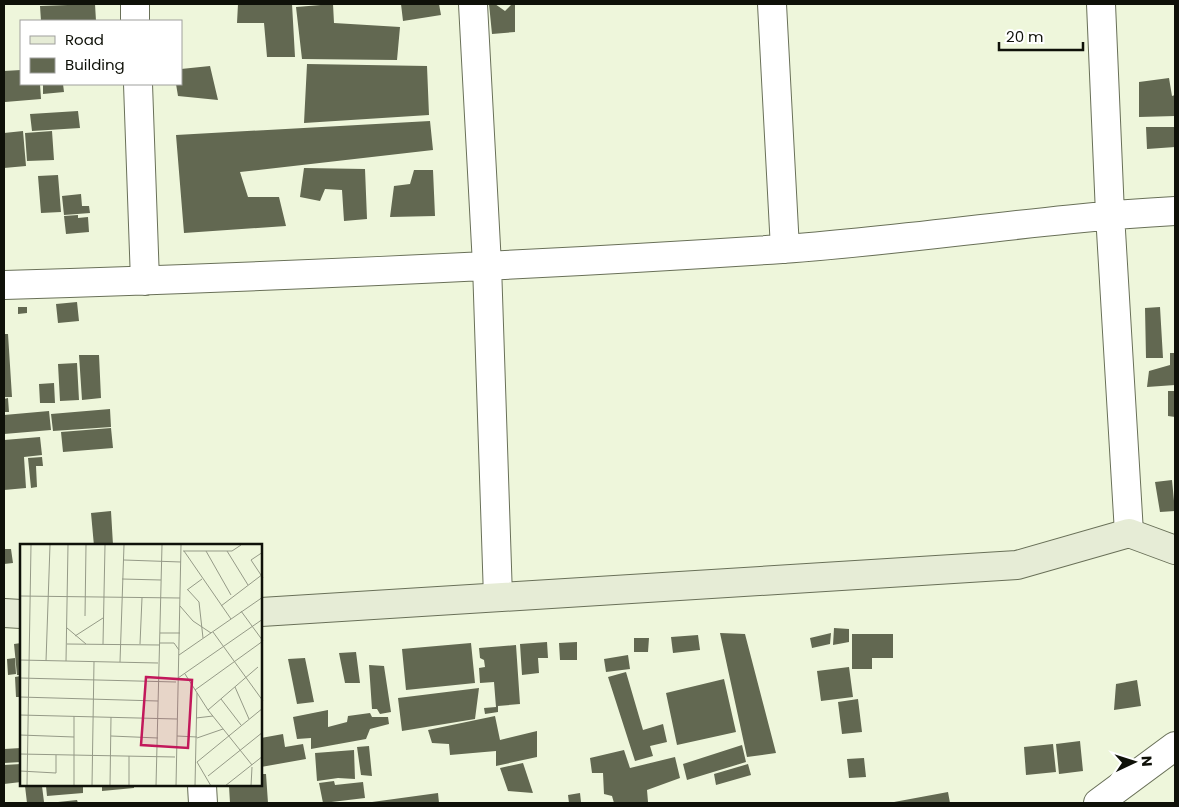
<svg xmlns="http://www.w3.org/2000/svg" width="1179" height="807" font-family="Poppins,sans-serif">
  <rect width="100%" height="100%" fill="#eef6db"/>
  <!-- building -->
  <path fill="#626851" d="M95 4 96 21H41L40 6Z
    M238 4H292L295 57H267L264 23H237Z
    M333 4 334 23 400 27 397 60 302 59 296 7Z
    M401 4H439L441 15 403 21Z
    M489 4H495L505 11 512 4H515V32L492 34Z
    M307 64 427 66 429 115 304 123Z
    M210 66 218 100 178 96 176 84H181V69Z
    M21 70V84H40L41 99 5 102 4 71Z
    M1169 78 1172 96 1175 95V116L1139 117V82Z
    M43 84H63L64 92 43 94Z
    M78 111 80 128 32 131 30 114Z
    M430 121 433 150 240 172 248 197H279L286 226 184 233 176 135Z
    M1146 127H1175V147L1147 149Z
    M23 131 26 166 4 168V133Z
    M52 131 54 160 27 161 25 133Z
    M304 168 365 169 367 219 344 221 342 190 325 189 320 201 300 197Z
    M414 170H433L435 216 390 217 394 186 410 184Z
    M58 175 61 212 41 213 38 176Z
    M81 194 82 206H89L90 213 64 215 62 196Z
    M78 215V218L88 217 89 232 66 234 64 216Z
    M77 302 79 321 58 323 56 304Z
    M18 307H27V313L18 314Z
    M1160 307 1163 358H1146L1145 308Z
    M4 334H8L12 397H4Z
    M1170 353H1175V385L1147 387 1149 371 1170 365Z
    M79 355H99L101 398 82 400Z
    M77 363 79 400 60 401 58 364Z
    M54 383 55 403H40L39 384Z
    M1168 391H1175V417L1168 416Z
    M8 398 9 412H4V399Z
    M110 409 111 427 53 431 51 414Z
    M49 411 51 430 4 434V415Z
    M111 428 113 448 63 452 61 432Z
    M40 437 42 455 24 457 26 488 4 490V440Z
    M42 457 43 466H36L37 487 31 488 28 458Z
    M1172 480 1175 511 1160 512 1155 482Z
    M111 511 113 545 94 546 91 513Z
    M4 549H11L13 563 4 564Z
    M834 628 849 629V642L833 645Z
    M720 633 745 634 776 753 747 757Z
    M831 633 830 644 812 648 810 638Z
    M852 634H893V658H872V669H852Z
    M698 635 700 650 673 653 671 637Z
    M634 638H649L648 652H634Z
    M547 642 548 658H538L539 673 522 675 520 644Z
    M577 642V660H560L559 643Z
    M21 643V675H17L14 644Z
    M471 643 475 683 406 690 402 649Z
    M516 645 520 704 498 706V712L485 714 484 708 496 707 494 682 480 683 479 668 485 667 484 660 480 658 479 648Z
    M356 652 360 683H345L339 653Z
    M628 655 630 669 606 672 604 659Z
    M15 658 16 674 8 675 7 659Z
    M305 658 314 702 297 704 288 659Z
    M369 665 384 666 391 712 380 714 377 709H372Z
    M849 667 853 697 821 701 817 671Z
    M626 672 643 730 663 724 667 742 650 746 653 756 635 761 608 677Z
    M21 676V697H16L15 677Z
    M724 679 736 732 677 745 666 693Z
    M1137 680 1141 706 1114 710 1116 684Z
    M479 688 475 719 402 731 398 698Z
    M858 699 862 732 842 734 838 702Z
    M328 710V727L347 722 348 716 370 713 372 717H388L389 724 370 729 366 739 311 749V738L297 739 293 717Z
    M495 716 500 740 537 731V757L496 766V751L450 755 449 744 432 743 428 730Z
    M283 734 285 747 303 744 306 759 261 767V738Z
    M1080 741 1083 771 1059 774 1056 744Z
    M1053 744 1056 772 1026 775 1024 747Z
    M742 745 746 762 687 780 683 764Z
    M369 746 372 776 361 775 357 747Z
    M21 748V762L4 763V749Z
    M354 750 355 779 338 778 317 781 315 753Z
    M624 750 630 768 675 757 680 778 647 790 648 802 614 803 612 796 604 794 603 773H592L590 758Z
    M864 758 866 777 849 778 847 759Z
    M523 763 533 793 508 791 500 768Z
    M21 764V782L4 784V765Z
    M748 764 751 775 716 785 714 774Z
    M261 774H266L268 803H230L229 786H261Z
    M334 781 335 785 363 782 365 798 323 803 319 783Z
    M25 786H42L44 802 27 803Z
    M46 786H83V793L47 796Z
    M102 786H134V788L102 791Z
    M948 792 950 803H894V802Z
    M438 793 439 803H372V802Z
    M580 793 581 802 569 803 568 795Z
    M77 800 78 803H59L58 802Z"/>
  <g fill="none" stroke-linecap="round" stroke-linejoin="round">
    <!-- street casing -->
    <g stroke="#697058" stroke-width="30">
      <path id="street" d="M135 4V21
        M473 4 487 265 498 597
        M772 4 785 249
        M1101 4 1110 214 1129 533
        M138 84 145 281
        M4 285C263 277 523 266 782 249 913 240 1044 218 1175 211
        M202 786 203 803
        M1098 803 1175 746"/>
    </g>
    <!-- secondary casing -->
    <g stroke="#697058" stroke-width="30">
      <path id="secondary" d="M261 612 1017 565 1129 533 1175 550
        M4 613 21 614"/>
    </g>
    <!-- street -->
    <use href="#street" stroke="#fff" stroke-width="28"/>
    <!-- secondary -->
    <use href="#secondary" stroke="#e6ecd6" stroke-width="28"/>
  </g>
  <!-- overview -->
  <g transform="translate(20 544)">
    <rect width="242" height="242" fill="#eef6db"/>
    <path fill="none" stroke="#959a87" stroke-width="1" d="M163 7H212L221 1M164 7 211 75M186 7 211 51M207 7 228 41M243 8 231 16 243 34M104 16 161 18M102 35 141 36M167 46 182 35M168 46 179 58 183 94M0 52 160 54M160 62 173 77 191 89M201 62 243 30M221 67 243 97M65 72 66 1M47 84 66 100M193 88 243 157M140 89H160M55 92 83 74M140 99H154L159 106M47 100 140 101M83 100 85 1M120 100 122 54M159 111 243 53M0 116 138 119M26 117 30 1M46 117 48 1M100 118 104 1M165 130 188 166 232 221M0 134 156 138M158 134 243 75M215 143 229 175M175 146 243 97M0 153 138 157M201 155 221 181M188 166 238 123M0 171 157 175M176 174 193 172M0 191 54 193M91 192 138 194M157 192 177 193M177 194 203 185M0 210 155 213M0 227 36 229V211M188 232 243 188M7 242 11 1M54 242V172M72 242 74 118M90 242 91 173M109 242V212M136 242 142 1M156 242 161 1M175 242 177 149M191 242 177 218 243 164M205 242 243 212M231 242 232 223"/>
    <path fill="#c2185b" fill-opacity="0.15" stroke="#c2185b" stroke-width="2.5" d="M126 133 172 136 168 204 121 201Z"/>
    <rect width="242" height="242" fill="none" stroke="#0f1109" stroke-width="2.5"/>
  </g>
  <!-- border -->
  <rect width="1179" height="807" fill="none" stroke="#0f1109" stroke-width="10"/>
  <!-- legend -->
  <rect x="20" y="20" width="162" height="65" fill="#ffffff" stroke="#9fa09d"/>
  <rect x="30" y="36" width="25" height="8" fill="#e6ecd6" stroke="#9fa09d"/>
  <text x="65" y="45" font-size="15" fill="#0f1109">Road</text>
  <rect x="30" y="58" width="25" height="15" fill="#626851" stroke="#9fa09d"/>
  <text x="65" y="70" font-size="15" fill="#0f1109">Building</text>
  <!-- north arrow -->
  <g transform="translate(1134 762) rotate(86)" stroke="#ffffff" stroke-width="4" paint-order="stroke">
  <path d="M0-4L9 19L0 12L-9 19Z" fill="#0f1109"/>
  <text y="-8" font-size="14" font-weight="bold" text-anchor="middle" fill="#0f1109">N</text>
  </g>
  <!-- scale -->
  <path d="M999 42v8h84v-8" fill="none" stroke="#0f1109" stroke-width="2.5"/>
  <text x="1006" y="42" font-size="15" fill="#0f1109" stroke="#ffffff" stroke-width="4" paint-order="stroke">20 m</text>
</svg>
